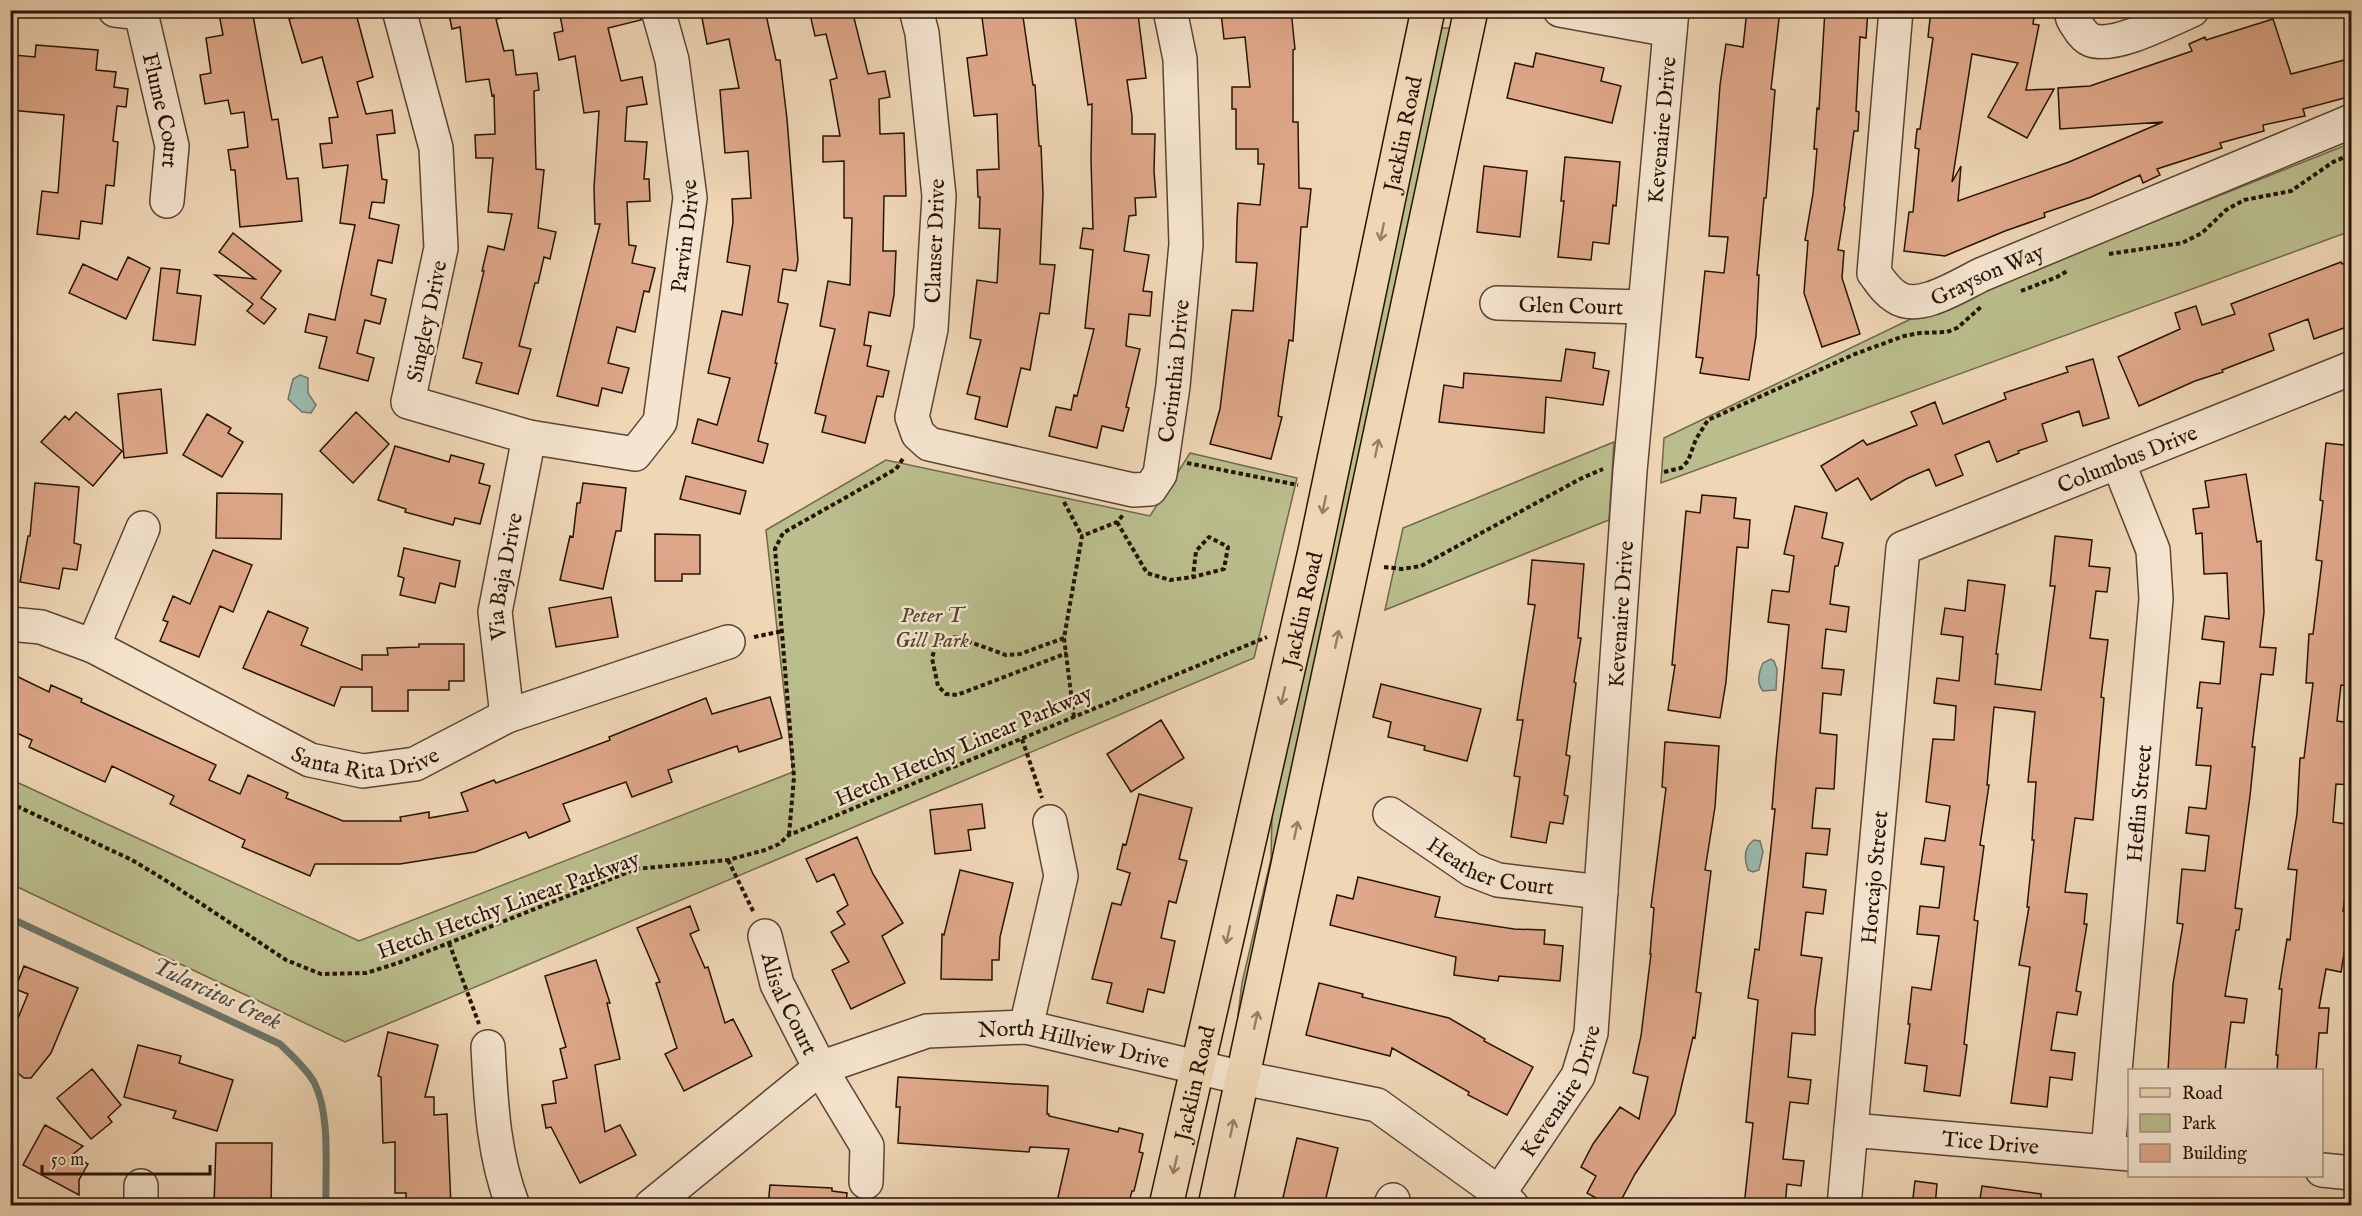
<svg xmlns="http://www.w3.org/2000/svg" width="2362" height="1216" font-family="'IM FELL English',serif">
  <rect width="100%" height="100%" fill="#efd6b5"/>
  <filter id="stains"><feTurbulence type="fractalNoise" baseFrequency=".00333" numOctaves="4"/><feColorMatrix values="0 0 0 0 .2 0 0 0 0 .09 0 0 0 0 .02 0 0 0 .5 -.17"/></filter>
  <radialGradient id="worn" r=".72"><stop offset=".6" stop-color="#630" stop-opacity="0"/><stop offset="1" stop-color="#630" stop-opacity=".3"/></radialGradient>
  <!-- green -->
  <path fill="#babd8c" stroke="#70684a" stroke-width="1.5" d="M1441 28H1453L1236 1032 1242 983 1271 859 1272 813Z
    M2351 143V231L1661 483 1664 438 1917 316Z
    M1614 442 1609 520 1385 610 1403 528Z
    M1190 453 1297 478 1254 658 345 1042 11 884 10 779 359 941 793 772 766 530 886 460 1150 516Z"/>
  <!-- water -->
  <path fill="#9ab9ae" stroke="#6c776b" stroke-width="1.5" d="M300 375 308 378V393L316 405 311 413 302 412 288 399 293 379Z
    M1771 659 1774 661 1777 669 1776 690 1763 691C1756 683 1759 671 1763 663Z
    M1754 840 1760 841 1763 852 1759 870 1753 872 1748 870C1744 859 1744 847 1754 840Z"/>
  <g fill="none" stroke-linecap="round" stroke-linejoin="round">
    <!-- stream -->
    <path stroke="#6c776b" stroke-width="7" d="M10 918 280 1044C291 1055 306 1068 314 1082 331 1115 325 1169 326 1206"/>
  </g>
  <!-- building -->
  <path fill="#dea789" stroke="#271407" stroke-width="1.5" d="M242 10H252L272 120 278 119 287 179 298 178 302 221 240 227 235 170H231L228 150 248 147 244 112 231 114 228 100 205 104 200 75 211 73 206 38 223 35 219 14Z
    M321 10H355L373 77 357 82 366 114 392 110 395 133 377 135 382 179 387 180 384 203 372 202 369 218 399 225 392 263 378 260 371 295 386 299 380 324 365 320 357 353 374 358 368 381 319 368 327 337 305 332 309 314 335 320 355 225 340 223 348 165 323 168 320 144 332 143 329 118 338 117 322 57 302 63 289 19Z
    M448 10H500L501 18 496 19 504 51 513 50 516 75 537 73 539 90 534 91 536 169 544 170 538 228 556 232 550 259 544 257 538 283H535L519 346 531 349 518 394 476 383 482 363 463 358 484 271H482L488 246 504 250 512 214 488 212 493 158H476L475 135 495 134 494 95 492 96 489 79 466 82 460 27 452 29Z
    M579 10H640L641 20 608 28 621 81 642 77 647 104 627 107 625 141 647 142 644 179H649L650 201 627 202 629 245 636 246 632 263 655 268 649 292 644 291 635 332 617 327 608 363 629 368 622 393 602 388 598 406 557 396 600 224H595L594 188 599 111 584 113 575 56 559 60 554 33 563 31 560 15Z
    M739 10H765L776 60H780L787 119 798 260 796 271 783 269 778 302 788 304 775 363H777L758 441 768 444 763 463 692 443 698 419 717 425 730 378 708 373 722 311 742 315 750 266 727 262 733 222 732 199 751 198 748 151 725 153 720 90 739 88 729 39 707 44 702 18Z
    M809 10H852L868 74 885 71 890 97 879 99 880 134 904 133 906 196H884L883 251H896L894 295 890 316 869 312 864 345 871 346 867 366 889 371 883 397 877 396 865 443 822 432 826 416 815 413 835 329 820 326 828 281 850 285 852 218H844V161L823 162V136H840L830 80 837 78 826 34 815 36Z
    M981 10H1022L1033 85H1035L1039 146H1041L1043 194 1040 264 1055 265 1049 314 1040 313 1030 370 1021 368 1007 427 975 419 980 397 967 394 981 340 970 338 977 280 997 283 1000 229 979 228 980 197H978L977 170 999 169 997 114 974 116 967 58 987 55Z
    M1074 10H1116L1117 17 1138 14 1146 78 1127 80 1132 116V134H1155L1154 171 1156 197 1135 198 1136 215 1129 216 1124 251 1149 255 1143 291 1152 292 1150 316 1129 314 1126 346 1140 349 1126 407 1129 408 1123 431 1102 426 1097 448 1049 436 1056 407 1071 410 1074 395 1077 396 1094 329 1085 328 1093 250 1080 248 1083 228 1093 229 1091 159 1092 104 1088 105Z
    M1249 10H1291L1295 49 1293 50V122H1298L1299 188 1311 189 1307 227H1301L1293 341 1289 340 1278 416 1282 417 1271 459 1210 444 1220 409 1232 310 1253 311 1257 263 1236 262 1237 221 1238 203 1260 205 1264 164H1258V149H1236V109H1232V87H1250L1245 37 1224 39 1221 13Z
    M1747 10H1780L1771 89 1775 90 1766 198H1764L1757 275H1759L1756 336 1749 380 1700 373 1703 358 1696 357 1705 271 1724 273 1728 237 1709 236 1720 85 1726 44 1743 47Z
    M1825 10H1868L1866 38 1860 37 1856 111 1859 112 1858 131H1854L1844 206 1845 207 1838 250 1844 251 1842 278 1860 334 1822 347 1804 293 1808 241 1805 240 1813 194 1817 149H1814L1817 108 1819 109Z
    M1931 10H2035L2033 24 2039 25 2026 90 2054 89 2027 138 1988 117 2018 63 1972 54 1952 182 1961 166 1958 201 2069 162 2163 122 2060 129 2058 88 2090 86 2192 51 2189 44 2205 37 2206 40 2273 19 2291 74 2352 58V96L2303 109 2305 116 2263 125 2264 131 2220 143 2222 148 2157 169 2160 175 2143 183 2140 175 2091 197 2044 213 2045 217 2005 231 1945 256 1904 251 1909 212H1913L1919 149 1915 148 1917 129H1920L1933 38 1928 37Z
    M36 45 98 50 96 70 116 72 114 87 128 89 126 107 117 106 113 141 118 142 114 186 106 185 102 224 81 221 79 239 37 234 42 191 58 193 64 115 10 110 14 55 35 57Z
    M1536 53 1604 68 1601 81 1621 86 1612 123 1507 98 1515 63 1533 67Z
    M1565 157 1620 162 1616 206 1613 205 1609 244 1593 242 1591 260 1558 257 1564 201H1561Z
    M1484 166 1527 171 1520 237 1477 232Z
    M233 233 281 271 261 298 276 309 264 324 247 311 253 304 215 275 255 279 219 252Z
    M128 257 150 268 126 319 69 293 83 264 117 280Z
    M2341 262 2342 264 2352 262V325L2314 339 2308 319 2269 334 2274 350 2222 370 2223 372 2195 381 2139 406 2118 357 2180 329 2175 313 2196 306 2202 325 2235 314 2231 304Z
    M161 268 180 270 177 293 201 296 195 345 153 340Z
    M1566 349 1595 353 1593 368 1609 371 1603 405 1546 397 1544 433 1439 422 1444 385 1463 388 1464 373 1561 381Z
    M2093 359 2109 418 2083 426 2079 411 2042 424 2047 441 2018 451 2019 453 1997 462 1989 441 1955 455 1963 475 1936 486 1929 469 1906 479 1871 500 1858 478 1836 491 1821 466 1863 440 1867 445 1917 425 1911 412 1935 402 1943 424 2006 399 2004 393 2068 372 2066 367Z
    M161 389 167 453 124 458 118 394Z
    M76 412 122 451 93 486 41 442 65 416 69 420Z
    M356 412 389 444 353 483 320 451Z
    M207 414 231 428 228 433 243 442 222 477 183 455Z
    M2326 443 2352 446V686L2341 685 2337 721 2352 723V785L2336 784 2333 822 2352 825V852L2343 911H2348L2345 948 2341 972 2326 969 2319 1008H2329L2327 1033H2319L2316 1071H2277L2278 1055H2276L2282 989H2279L2287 939 2290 940 2297 870 2288 869 2297 814 2300 758H2304L2313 683H2306L2309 634H2313L2322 561 2316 560 2323 501 2320 500Z
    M395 446 449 462 451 455 484 464 479 483 490 486 480 524 455 518 453 525 405 512 406 509 378 500Z
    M2246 474 2257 542 2261 541 2264 612 2260 647 2276 648 2273 675 2261 674 2252 747H2255L2250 796 2235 908 2242 909 2239 930H2236L2225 996 2247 999 2244 1023 2231 1022 2225 1071H2168L2173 984 2183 924 2177 923 2182 869 2205 871 2209 836 2186 833 2189 807 2206 809 2211 766 2196 765 2202 708H2197L2200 682 2220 684 2224 642 2202 639 2205 616 2229 619 2227 573 2204 574 2202 533 2196 534 2193 509 2209 507 2205 481Z
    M686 476 746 491 740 514 680 499Z
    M35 483 79 487 74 543 81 545 77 570 63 568 59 589 20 582 28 536H30Z
    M583 483 626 488 621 531H616L603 589 560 580 570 536 573 537 577 503H580Z
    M217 493 282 494 281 539 216 538Z
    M1702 495 1736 498 1734 518 1750 520 1748 548 1737 547 1726 682 1720 718 1668 710 1675 665H1672L1686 511 1700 513Z
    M1795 506 1827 513 1822 538 1843 543 1838 566H1835L1830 604 1849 607 1846 632 1826 629 1822 668 1844 670 1841 695 1823 693 1820 733 1837 735 1834 789 1816 788 1812 828 1830 829 1827 855 1806 853 1803 887 1826 890 1823 914 1806 912 1801 955 1822 958 1815 1010V1035L1792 1033 1788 1077 1811 1080 1808 1104 1790 1102 1783 1159 1804 1161 1801 1186 1787 1184 1785 1206H1744L1753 1123 1746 1122 1758 1000 1748 998 1755 949 1759 950 1769 866 1775 809H1772L1776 760 1789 625 1768 622 1772 590 1789 592 1794 556 1784 554Z
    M655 534 700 535V574H682V581H655Z
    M2055 536 2092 540 2089 566 2110 568 2107 592 2096 591 2090 638 2108 640 2101 697 2104 698 2093 820 2075 818 2065 892 2087 894 2084 924H2087L2076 991 2081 992 2077 1015 2057 1012 2051 1050 2075 1053 2072 1080 2050 1077 2047 1107 2011 1103 2030 967 2019 965 2029 907H2027L2034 840H2032L2036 782H2028L2035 712 1994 707 1987 785H1989L1980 845 1984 846 1974 920 1978 921 1964 1044 1967 1045 1960 1096 1924 1091 1927 1066 1905 1063 1910 1024H1908L1912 987 1931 990 1939 936 1917 934 1920 906 1939 908 1944 867 1921 864 1925 838 1945 841 1950 806 1926 802 1933 739 1954 740 1956 706 1934 703 1937 678 1959 681 1963 637 1941 634 1945 608 1965 611 1968 580 2005 585 1996 654H1998L1995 684 2041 690 2055 586H2050Z
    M404 548 460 561 455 587 440 583 435 603 400 595 404 578 398 576Z
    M213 550 252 565 233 612 220 606 199 657 160 641 168 622 163 620 173 596 190 604Z
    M1532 560 1584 564 1578 638H1581L1574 682 1576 683 1566 755 1570 756 1564 795 1568 796 1563 824 1550 822 1546 843 1511 837 1520 777 1514 776 1523 720H1517L1535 605 1528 604Z
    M611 597 618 637 556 647 549 608Z
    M268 611 308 628 301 645 362 670V655H388L387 648 419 647V644H464V681H449V690H408V711H372V687H341L334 706 243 668Z
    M10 673 49 692 51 685 82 699 81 702 216 765 209 780 240 794 248 775 288 793 286 798 343 821H401L400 817 429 812V818L468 811 461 793 494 780 496 783 610 740 609 737 706 698 712 714 770 697 782 738 739 752 737 746 668 770 672 782 632 797 626 782 563 804 570 821 529 838 526 832 475 852 400 864H315L310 876 242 847 245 840 170 804 174 796 112 766 105 782 29 747 32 740 10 730Z
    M1381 684 1481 709 1467 761 1424 750 1425 746 1388 737 1391 722 1373 717Z
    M1161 720 1184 758 1131 792 1107 754Z
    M1665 742 1719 746 1715 807 1705 870 1711 871 1696 992 1701 993 1695 1038 1693 1037 1675 1114 1635 1174 1618 1206H1610L1587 1193 1596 1176 1581 1167 1593 1144 1620 1107 1639 1119 1648 1077 1633 1073 1641 1036 1651 954H1650L1654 908 1651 907 1666 788 1662 787Z
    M1139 794 1192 808 1179 859 1187 861 1176 903 1169 901 1161 938 1175 941 1164 993 1148 989 1143 1012 1107 1003 1112 983 1092 979 1112 903 1121 905 1130 873 1117 869 1123 844 1126 845Z
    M982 804 985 828 968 830 971 850 935 854 930 810Z
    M857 837 873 874 903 923 882 936 905 983 851 1009 832 970 849 962 831 932 845 924 837 912 848 905 834 874 817 882 806 859Z
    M960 870 1013 883 1000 937 999 960H992V980L941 979 942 934 944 935Z
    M1358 877 1440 897 1435 917 1514 929 1545 930 1544 944 1563 946 1560 981 1499 976 1498 981 1454 975 1456 957 1330 925 1337 895 1353 899Z
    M690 906 699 930 690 934 705 968 708 967 725 1023 733 1019 752 1056 684 1091 665 1054 677 1048 656 983 660 982 637 928Z
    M596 960 610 1003H607L620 1059 595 1065 605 1132 620 1125 636 1155 580 1183 551 1127 546 1128 542 1105 556 1103 553 1081 567 1078 560 1049 566 1047 545 976Z
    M24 966 78 988 51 1053 31 1078H24L10 1067V1029L16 1023 28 994 15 989Z
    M1319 983 1363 994 1362 997 1449 1018 1485 1039 1484 1041 1533 1067 1507 1115 1468 1095 1469 1092 1392 1048 1390 1056 1306 1035Z
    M388 1032 438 1045 425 1097H434V1115L447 1114 451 1206H406V1193H395V1142L383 1143 381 1077 378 1076Z
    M138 1045 181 1056 179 1063 233 1080 217 1131 173 1118 176 1111 124 1097Z
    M92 1069 121 1105 108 1117 112 1122 91 1139 57 1098Z
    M898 1077 1048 1086 1047 1114H1049V1116L1118 1132 1119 1128 1143 1134 1139 1152 1143 1153 1134 1191H1132L1128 1206H1056L1069 1149 1030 1147 1029 1152 898 1143 900 1107H896Z
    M45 1125 83 1146 72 1155 88 1164 79 1180V1195L23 1165Z
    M1297 1138 1338 1148 1324 1206H1281Z
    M216 1143H272L271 1206H214Z
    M1915 1181 1937 1184 1935 1206H1912Z
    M770 1185 832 1188V1191L847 1193 846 1206H768Z
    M1982 1186 2041 1194V1206H1979Z"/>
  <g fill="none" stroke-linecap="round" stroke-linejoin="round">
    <!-- minor casing -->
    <g stroke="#594432" stroke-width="36">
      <g id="minor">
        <path id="s1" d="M115 10 141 13 172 146 167 201"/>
        <path id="s2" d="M399 10 436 148 441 248 408 402 529 437 635 454 660 422 690 198 672 60 658 10"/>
        <path id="s3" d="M916 10 922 33 939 196 931 329 912 417 918 434 929 444 1133 490 1150 489 1160 474 1173 386 1186 244 1180 59 1170 10"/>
        <path d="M1560 10 1670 30"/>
        <path id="s4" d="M1896 10 1874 273C1881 282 1886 291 1896 297 1919 313 1961 284 1983 274L2352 121"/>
        <path d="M2072 10C2071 18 2074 21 2078 27 2081 32 2086 38 2091 40 2114 49 2169 20 2192 10"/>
        <path id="s5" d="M1497 303 1644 307"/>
        <path id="s6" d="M10 624 41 627 93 646 310 760 363 771 415 764 507 716 728 642"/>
        <path d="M93 646 143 528"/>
        <path id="s7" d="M507 716 495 612 529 437"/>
        <path id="s8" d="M1390 814 1472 870 1498 880 1601 892"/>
        <path id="s9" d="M765 936 777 984 820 1068 867 1146 866 1182"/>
        <path d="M1026 1027 1061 876 1050 822"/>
        <path d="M488 1047C491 1102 493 1154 513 1206"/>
        <path id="s10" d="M1851 1130 2130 1154"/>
        <path id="s11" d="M2108 1152 2156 599 2153 550 2118 462"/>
        <path d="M2322 1170 2352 1173"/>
        <path d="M141 1186V1206"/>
        <path id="s12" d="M1499 1193 1578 1076 1591 1033 1630 471 1672 10"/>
        <path id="s13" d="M651 1206 820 1068 927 1031 1026 1027 1243 1078 1377 1105 1499 1193 1512 1206"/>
        <path d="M1390 1206 1393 1200"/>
        <path id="s14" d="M1844 1206 1903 548 2352 368"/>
      </g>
    </g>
    <!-- major casing -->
    <g stroke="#271407" stroke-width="36">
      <g id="major">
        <path id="s15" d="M1166 1206 1315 551 1428 10"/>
        <path d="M1215 1206 1471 10"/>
      </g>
    </g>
    <!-- path -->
    <path stroke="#271407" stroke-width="4" stroke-dasharray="4.5 3" stroke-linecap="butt" d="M2109 254 2182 243 2202 233 2226 210 2244 200 2291 191 2333 162 2352 154
      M2021 291 2057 277 2069 270
      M1187 463 1298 485
      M1664 472 1681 468 1688 461 1696 439 1708 420 1855 354 1904 336 1920 333 1947 332 1957 328 1981 307
      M1064 502 1082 536
      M1117 522 1147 573 1170 580 1193 577 1224 569 1228 547 1209 537 1196 551 1193 577
      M1384 567 1402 569 1421 566 1580 479 1603 469
      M754 637 783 631
      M1064 638 1020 654 1006 655 956 637 945 640 935 648 932 658 938 686 946 694 957 695 1067 653
      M1074 717 1064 638 1082 536 1117 522 1123 515
      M1022 739 1042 798
      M10 803 132 860 170 883 286 960 321 974 366 973 398 963 636 869 728 860 765 850 779 844 789 835 1267 637
      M789 835 794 777 775 549 783 533 896 469 904 457
      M728 860 754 913
      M449 943 479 1024"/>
    <!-- minor -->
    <use href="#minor" stroke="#f5e4cf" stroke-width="33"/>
    <!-- major -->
    <use href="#major" stroke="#efd6b5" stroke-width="33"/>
  </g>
  <!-- one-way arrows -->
  <defs><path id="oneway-shaft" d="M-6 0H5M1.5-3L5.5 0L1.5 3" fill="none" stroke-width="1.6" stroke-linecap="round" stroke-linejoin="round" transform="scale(1.5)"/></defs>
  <g stroke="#957f67">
    <use href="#oneway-shaft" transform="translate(1382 232) rotate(102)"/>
    <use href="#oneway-shaft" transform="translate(1377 448) rotate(-78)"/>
    <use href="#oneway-shaft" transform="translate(1324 505) rotate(102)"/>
    <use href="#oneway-shaft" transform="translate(1337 639) rotate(-78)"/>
    <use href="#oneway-shaft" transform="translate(1283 696) rotate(103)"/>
    <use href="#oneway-shaft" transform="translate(1296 830) rotate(-78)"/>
    <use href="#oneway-shaft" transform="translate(1228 935) rotate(103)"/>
    <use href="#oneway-shaft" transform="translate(1256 1020) rotate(-78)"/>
    <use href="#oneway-shaft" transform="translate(1232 1128) rotate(-78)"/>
    <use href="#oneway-shaft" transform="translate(1175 1165) rotate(103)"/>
  </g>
  <g text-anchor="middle" stroke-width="5" stroke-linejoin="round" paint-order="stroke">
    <!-- street labels -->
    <g font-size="22" fill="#271407" stroke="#f5e4cf">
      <text dy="8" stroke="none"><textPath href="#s1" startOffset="126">Flume Court</textPath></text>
      <text dy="8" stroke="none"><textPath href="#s12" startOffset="1092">Kevenaire Drive</textPath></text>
      <text dy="8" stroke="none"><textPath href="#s15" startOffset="1098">Jacklin Road</textPath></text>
      <text dy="8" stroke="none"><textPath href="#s2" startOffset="862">Parvin Drive</textPath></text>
      <text transform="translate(934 241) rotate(-88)" y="8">Clauser Drive</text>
      <text dy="8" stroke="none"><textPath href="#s4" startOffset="394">Grayson Way</textPath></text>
      <text dy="8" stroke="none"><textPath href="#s5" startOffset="74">Glen Court</textPath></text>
      <text transform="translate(426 321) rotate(-78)" y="8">Singley Drive</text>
      <text dy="8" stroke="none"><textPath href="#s3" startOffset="792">Corinthia Drive</textPath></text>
      <text dy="8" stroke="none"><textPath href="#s14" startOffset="902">Columbus Drive</textPath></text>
      <text dy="8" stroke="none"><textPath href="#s7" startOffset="141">Via Baja Drive</textPath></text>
      <text dy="8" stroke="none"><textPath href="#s15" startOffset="612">Jacklin Road</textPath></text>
      <text dy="8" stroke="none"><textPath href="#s12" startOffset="606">Kevenaire Drive</textPath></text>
      <text transform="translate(963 745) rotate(-23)" y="8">Hetch Hetchy Linear Parkway</text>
      <text dy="8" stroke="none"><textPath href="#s6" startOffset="388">Santa Rita Drive</textPath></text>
      <text dy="8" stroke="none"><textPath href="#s11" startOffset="350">Heflin Street</textPath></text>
      <text dy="8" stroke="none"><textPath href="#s8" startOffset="116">Heather Court</textPath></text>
      <text dy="8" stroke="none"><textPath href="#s14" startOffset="330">Horcajo Street</textPath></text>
      <text transform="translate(508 904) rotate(-20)" y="8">Hetch Hetchy Linear Parkway</text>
      <text dy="8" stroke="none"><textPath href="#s9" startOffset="72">Alisal Court</textPath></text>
      <text dy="8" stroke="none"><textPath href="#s13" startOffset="480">North Hillview Drive</textPath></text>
      <text dy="8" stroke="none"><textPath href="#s15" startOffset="126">Jacklin Road</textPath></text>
      <text dy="8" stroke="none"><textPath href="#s12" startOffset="120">Kevenaire Drive</textPath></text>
      <text dy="8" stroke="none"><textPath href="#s10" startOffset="140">Tice Drive</textPath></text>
    </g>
    <!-- park labels -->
    <g font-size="22" font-style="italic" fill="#53472f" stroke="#f5e4cf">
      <text x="932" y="622">Peter T<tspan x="932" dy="25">Gill Park</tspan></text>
    </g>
    <!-- water labels -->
    <g font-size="24" font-style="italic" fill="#4f4e41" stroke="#f5e4cf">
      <text transform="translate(217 993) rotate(25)" y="8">Tularcitos Creek</text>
    </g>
  </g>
  <!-- margin -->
  <rect width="2362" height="1216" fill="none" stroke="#efd6b5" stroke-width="36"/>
  <rect x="12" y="12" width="2338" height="1192" fill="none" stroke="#271407" stroke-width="3"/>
  <rect x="18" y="18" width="2326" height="1180" fill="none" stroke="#271407" stroke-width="1.5"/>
  <!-- legend -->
  <rect x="2128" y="1069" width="195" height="108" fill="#f5e4cf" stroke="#a3917f" stroke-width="1.5"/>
  <rect x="2140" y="1088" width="30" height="9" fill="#efd6b5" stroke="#a3917f" stroke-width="1.5"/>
  <text x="2182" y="1099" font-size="18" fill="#271407">Road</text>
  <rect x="2140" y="1114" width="30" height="18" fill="#babd8c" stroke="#a3917f" stroke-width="1.5"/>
  <text x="2182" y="1129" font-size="18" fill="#271407">Park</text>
  <rect x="2140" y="1144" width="30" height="18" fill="#dea789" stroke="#a3917f" stroke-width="1.5"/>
  <text x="2182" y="1159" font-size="18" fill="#271407">Building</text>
  <!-- scale -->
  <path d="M42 1165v9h168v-9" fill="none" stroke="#271407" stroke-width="3"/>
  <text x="51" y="1165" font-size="18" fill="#271407" stroke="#f5e4cf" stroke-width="4.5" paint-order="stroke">50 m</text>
  <rect width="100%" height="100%" filter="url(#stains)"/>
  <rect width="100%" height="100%" fill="url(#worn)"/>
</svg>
